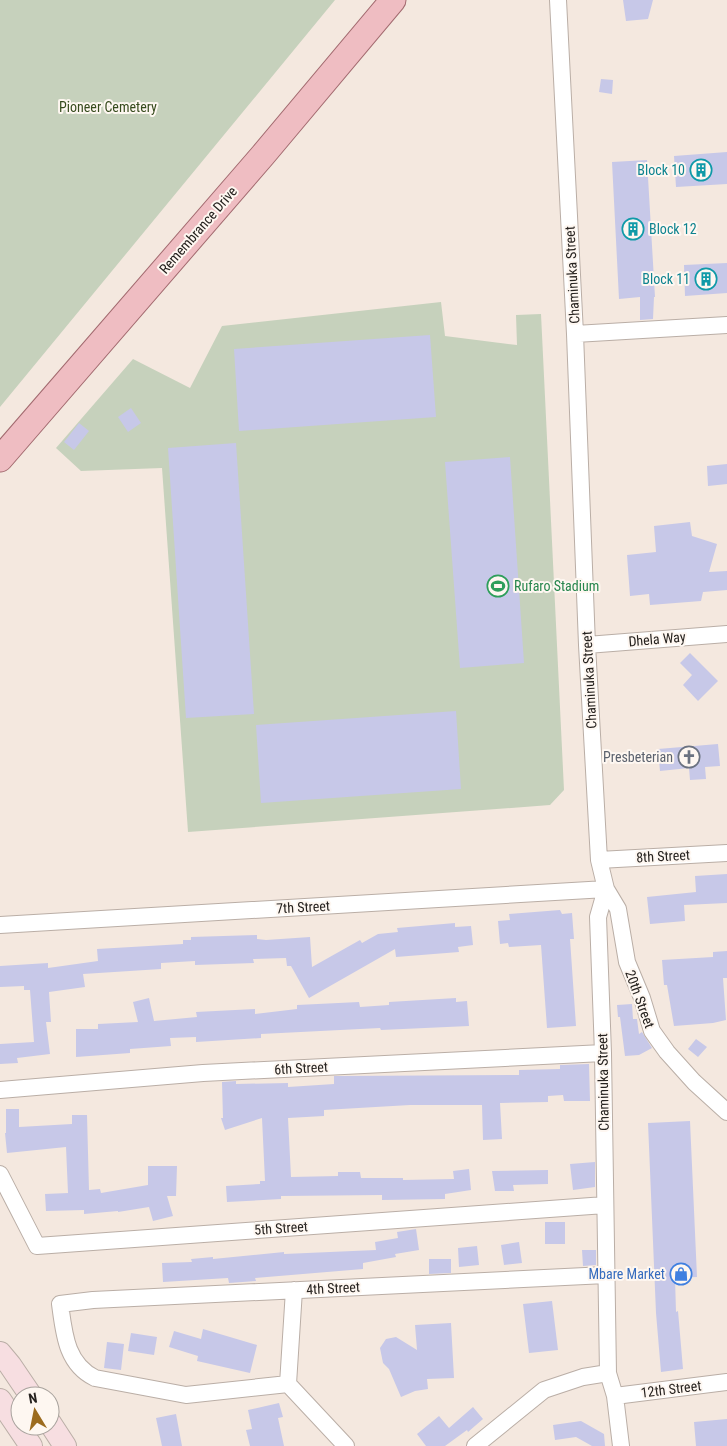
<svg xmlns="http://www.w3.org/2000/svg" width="727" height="1446" font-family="'Roboto Condensed',sans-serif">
  <rect width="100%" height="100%" fill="#f4e8df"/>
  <!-- green -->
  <path fill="#c6d1bc" d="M0 0H335L0 407Z
    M441 302 445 336 517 345 516 315 541 314 564 790 550 805 188 832 162 468 81 471 56 448 133 359 190 388 222 326Z"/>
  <!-- building -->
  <path fill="#c7c8e8" d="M623 0H653L648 19 626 21Z
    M601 79 613 80 612 94 599 92Z
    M727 152V184L676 187 674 156Z
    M647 160 655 297H654L653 319 640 320V297L619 299 612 162Z
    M727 263V293L685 296 684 265Z
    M430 335 436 417 239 431 234 349Z
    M131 408 141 423 128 432 118 417Z
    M79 423 89 431 74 450 64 442Z
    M236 443 254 714 186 718 168 448Z
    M510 457 524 663 460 668 445 462Z
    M727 464V484L708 486 707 466Z
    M690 522 692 536 717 544 709 572 727 571V590L703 592 701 601 650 605 649 594 630 596 627 555 656 552 654 526Z
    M690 653 718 681 698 701 683 685 692 675 680 663Z
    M456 711 461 789 261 803 256 725Z
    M718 744 720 766 705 767 706 779 690 780 689 768 660 771 658 749Z
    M727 874V903L684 905 685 921 650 924 647 897 696 892 695 876Z
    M560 910 562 914 572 913 574 939H570L576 1026 547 1028 541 945 509 947 508 943 500 944 498 921 510 920 509 914Z
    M455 923V927L471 926 473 945 458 947 459 952 396 957 395 949 309 998 291 966H287L286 958 253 959 254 963 195 965V961L161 963V969L83 974 85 987 49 992 51 1022H46L50 1054 17 1058 18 1063 0 1064V1044L34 1042 30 990H24V986L0 987V966L48 963V968L98 961 97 949 183 944V940H191V937L257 935V939L266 940 310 937 312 967 360 940 362 943 378 934 398 932 397 928Z
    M727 951V978H723L726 1020 713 1023 674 1026 667 985H664L662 960 713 957V952Z
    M149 998 154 1021 197 1017 196 1012 255 1009V1014L297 1009V1005L359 1002 360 1007 389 1005V1002L456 998V1002L467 1001 469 1026 381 1030 380 1028 261 1034V1038L196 1042V1037L170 1038 171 1046 130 1049V1053L76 1057V1029H98V1024L138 1022 133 1002Z
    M632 1004 633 1019H637L639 1034 642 1032 652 1048 639 1055 625 1056 620 1017H618L617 1005Z
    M696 1039 707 1047 698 1057 688 1049Z
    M589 1064 590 1101H564L563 1095 548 1096V1102L500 1103 502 1139 483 1140 482 1105H410L324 1110V1116L288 1118 291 1177 338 1176V1172H360L361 1178H403V1180L454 1179 453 1171 469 1169 471 1190 445 1194V1199L382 1200V1195L281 1196V1199L227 1202 226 1186 260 1184V1181H265L262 1118 225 1130 221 1118H223L222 1082 236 1081V1084L288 1083V1087L334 1084V1076H341L519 1075V1070L560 1069V1065Z
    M6 1109H19V1127L72 1124V1115H87L89 1190 100 1189 101 1193 148 1185V1166H177L176 1196H167L173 1216 153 1221 149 1207 118 1212V1211L84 1214V1210L46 1211 45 1194 68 1193 66 1147 7 1153 5 1133H6Z
    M690 1121 697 1277 675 1278 676 1312 678 1311 683 1369 661 1372 656 1313 648 1123Z
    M595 1162V1187L573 1190 570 1164Z
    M548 1170V1184L513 1185 514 1191H495L492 1171Z
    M545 1222H565V1244H545Z
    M416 1229 419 1250 395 1254 396 1257 363 1263V1269L255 1278 256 1281 229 1283 228 1278 163 1282 162 1263 192 1262 191 1259 213 1257V1259L284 1252V1254L376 1250 375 1242 398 1238 397 1232Z
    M519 1242 522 1263 504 1265 501 1245Z
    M477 1246 479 1265 459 1267 458 1248Z
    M582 1250H596V1265L583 1266Z
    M429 1259H451V1273L429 1274Z
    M552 1301 558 1350 529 1353 523 1304Z
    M451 1323 454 1378 427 1379 428 1389 415 1391 401 1397 389 1369 383 1363 380 1348 386 1339 396 1337 417 1350 415 1325Z
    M203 1329 257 1345 250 1373 197 1361 198 1356 169 1347 174 1331 201 1339Z
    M131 1333 157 1337 154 1355 128 1351Z
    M107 1342 124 1344 121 1370 104 1368Z
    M279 1403 283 1417 278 1418 284 1446H250L246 1430 252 1429 248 1410Z
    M473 1407 483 1419 468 1432 467 1430 445 1446H426L417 1434 439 1416 449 1428Z
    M176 1414 182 1446H162L156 1418Z
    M727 1419V1446H696L694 1422Z
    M581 1421 604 1434 605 1446H592L576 1437 555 1440 553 1425Z"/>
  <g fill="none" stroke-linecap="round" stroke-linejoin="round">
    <!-- street casing -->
    <g stroke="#baaea6" stroke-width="18">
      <path id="street" d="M558 0 575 334 587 645 599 860 606 889 598 917 603 1053 608 1373 615 1396 621 1446
        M575 334 727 325
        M587 645 727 634
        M599 860 727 853
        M0 925 606 889 618 909 627 962 642 998 652 1031 667 1052 694 1082 727 1112
        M0 1090 203 1073 603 1053
        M0 1174 37 1246 605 1205
        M294 1290 288 1384 346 1446
        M288 1384 186 1395 95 1378C66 1364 64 1333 60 1304L93 1300 606 1275
        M615 1396 727 1382
        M475 1446 544 1390 583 1377 608 1373"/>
    </g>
    <!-- secondary casing -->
    <g stroke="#baaea6" stroke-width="24">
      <path id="secondary" d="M0 1353 10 1365 31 1396
        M0 1400 31 1446
        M50 1423 65 1446"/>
    </g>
    <!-- primary casing -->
    <g stroke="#a26a6f" stroke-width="27">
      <path id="primary" d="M0 459 263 155 393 0"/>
    </g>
    <!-- street -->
    <use href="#street" stroke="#fff" stroke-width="16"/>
    <!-- secondary -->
    <use href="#secondary" stroke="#f7dee1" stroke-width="22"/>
    <!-- primary -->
    <use href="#primary" stroke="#efbdc2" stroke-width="25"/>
  </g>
  <!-- icons -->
  <defs>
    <g id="building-ring" transform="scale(1.125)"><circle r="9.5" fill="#fef7f1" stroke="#0f9aa8" stroke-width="1.5"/><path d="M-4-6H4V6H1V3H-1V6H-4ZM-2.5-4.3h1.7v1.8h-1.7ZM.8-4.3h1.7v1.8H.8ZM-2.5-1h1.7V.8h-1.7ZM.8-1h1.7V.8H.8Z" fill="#0f9aa8"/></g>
    <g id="stadium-ring" transform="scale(1.125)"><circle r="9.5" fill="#fef7f1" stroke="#2e9e5b" stroke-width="1.5"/><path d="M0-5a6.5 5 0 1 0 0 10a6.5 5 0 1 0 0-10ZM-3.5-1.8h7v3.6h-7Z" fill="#2e9e5b"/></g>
    <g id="church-ring" transform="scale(1.125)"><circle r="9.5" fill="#fef7f1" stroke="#6b7280" stroke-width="1.5"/><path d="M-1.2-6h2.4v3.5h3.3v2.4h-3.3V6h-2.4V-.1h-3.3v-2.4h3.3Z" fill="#6b7280"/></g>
    <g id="shop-ring" transform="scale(1.125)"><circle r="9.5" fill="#fef7f1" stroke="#3f7fe0" stroke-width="1.5"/><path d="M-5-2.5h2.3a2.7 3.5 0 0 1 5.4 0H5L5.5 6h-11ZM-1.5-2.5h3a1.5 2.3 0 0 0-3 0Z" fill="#3f7fe0"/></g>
  </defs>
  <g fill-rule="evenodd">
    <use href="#building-ring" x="701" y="170"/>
    <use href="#building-ring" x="633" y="229"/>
    <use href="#building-ring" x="706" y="279"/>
    <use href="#stadium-ring" x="498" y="586"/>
    <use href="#church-ring" x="689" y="757"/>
    <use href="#shop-ring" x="681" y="1274"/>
  </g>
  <g text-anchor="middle" stroke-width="4" stroke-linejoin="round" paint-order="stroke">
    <!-- park labels -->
    <g font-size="14" fill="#364b1d" stroke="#fef7f1">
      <text x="108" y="112">Pioneer Cemetery</text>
    </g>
    <!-- culture labels -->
    <g font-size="14" fill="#0d838f" stroke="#fef7f1" text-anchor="end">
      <text x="685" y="175">Block 10</text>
      <text x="649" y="234" text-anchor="start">Block 12</text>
      <text x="690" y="284">Block 11</text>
    </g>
    <!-- street labels -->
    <g font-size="14" fill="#26221f" stroke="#fef7f1">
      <text transform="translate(198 230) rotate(-49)" y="5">Remembrance Drive</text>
      <text transform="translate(572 275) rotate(-93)" y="5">Chaminuka Street</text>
      <text transform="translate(657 639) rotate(-5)" y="5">Dhela Way</text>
      <text transform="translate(589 680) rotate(-93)" y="5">Chaminuka Street</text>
      <text transform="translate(663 856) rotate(-3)" y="5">8th Street</text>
      <text transform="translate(303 907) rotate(-3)" y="5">7th Street</text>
      <text transform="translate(640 999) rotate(70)" y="5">20th Street</text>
      <text transform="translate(301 1068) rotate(-3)" y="5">6th Street</text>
      <text transform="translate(603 1082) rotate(-91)" y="5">Chaminuka Street</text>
      <text transform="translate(281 1228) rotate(-4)" y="5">5th Street</text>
      <text transform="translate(333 1288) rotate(-3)" y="5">4th Street</text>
      <text transform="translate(671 1389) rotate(-7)" y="5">12th Street</text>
    </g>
    <!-- leisure labels -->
    <g font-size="14" fill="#27864d" stroke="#fef7f1" text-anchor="start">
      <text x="514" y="591">Rufaro Stadium</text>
    </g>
    <!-- worship labels -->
    <g font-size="14" fill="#5b616d" stroke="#fef7f1" text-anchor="end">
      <text x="673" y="762">Presbeterian</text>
    </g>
    <!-- shop labels -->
    <g font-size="14" fill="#366cbe" stroke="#fef7f1" text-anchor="end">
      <text x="665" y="1279">Mbare Market</text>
    </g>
  </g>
  <!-- north arrow -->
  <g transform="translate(35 1411) rotate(350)"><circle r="24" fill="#fef7f1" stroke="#a8a29d"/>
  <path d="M0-4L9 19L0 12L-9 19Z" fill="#9c6b1e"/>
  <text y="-8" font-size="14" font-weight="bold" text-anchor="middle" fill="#26221f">N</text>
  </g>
</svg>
